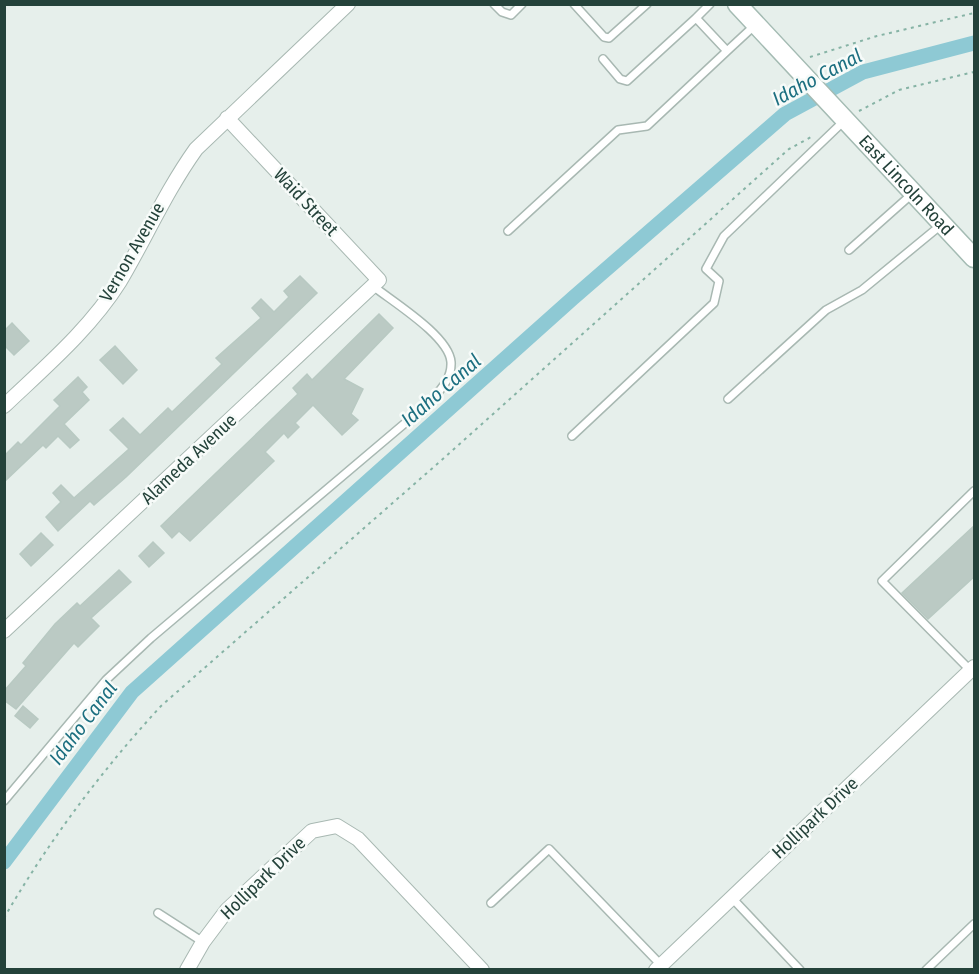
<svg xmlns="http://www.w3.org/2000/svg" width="979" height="974" font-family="'Fira Sans Condensed',sans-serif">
  <rect width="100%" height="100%" fill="#e6efeb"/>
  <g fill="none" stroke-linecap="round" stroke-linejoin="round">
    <!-- canal -->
    <path stroke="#8ec9d4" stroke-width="15" d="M4 862 132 692 573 298 785 114 863 72 974 43"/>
  </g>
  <!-- building -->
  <path fill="#bbcac4" stroke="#b8c9c2" stroke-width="1.5" d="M300 276 317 293 126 477 94 505 90 501 58 531 46 517 61 502 53 493 61 485 74 498 129 449 110 430 123 418 140 435 168 408 172 412 222 364 216 358 261 318 252 308 261 299 274 312 289 297 284 291Z
    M379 314 393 328 344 379 363 389 351 414 358 420 342 435 313 405 295 423 299 427 288 438 284 433 265 452 274 461 190 541 179 531 172 538 161 526 298 394 293 388 307 374 312 380Z
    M12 323 29 341 14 355 4 345V331Z
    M115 346 137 370 123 384 100 360Z
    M78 377 87 387 82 392 89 400 64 424 79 440 70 448 58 436 46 448 43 445 4 482V456L18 442 21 445 60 406 54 400Z
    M975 525V576L928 619 902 593Z
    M41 533 53 545 31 566 20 554Z
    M153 542 164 553 149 567 139 556Z
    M119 570 131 582 91 618 99 626 78 647 74 643 16 709 4 700V691L26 666 23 663 55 624 77 603 80 606Z
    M23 706 38 719 30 728 15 716Z"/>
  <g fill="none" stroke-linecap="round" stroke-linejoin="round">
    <!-- service casing -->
    <g stroke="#a8b8b2" stroke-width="10">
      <path id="service" d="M494 4 502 12 511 15 522 4
        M574 4 604 37 609 38 647 4
        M710 4 696 18 727 51 754 26
        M603 59 620 79 627 81 696 18
        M508 231 618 130 647 126 727 51
        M849 250 912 194
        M728 399 826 310 862 290 941 225
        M572 436 714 303 719 281 706 269 724 236 845 120
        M971 671 882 581 974 491
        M4 801 106 680 151 638 430 402C440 390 452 379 451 362 449 336 393 302 373 286
        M732 898 800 970
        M491 903 549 849 661 965
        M158 913 203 942
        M926 970 974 924"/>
    </g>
    <!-- minor casing -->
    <g stroke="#a8b8b2" stroke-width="16">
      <path id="minor" d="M4 406C45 367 90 329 120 281 146 237 166 191 196 149L348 4
        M4 631 379 280 227 118
        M187 970 203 942 227 910 312 831 337 826 358 839 482 970
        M656 970 974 667"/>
    </g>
    <!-- secondary casing -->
    <g stroke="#a4bbb3" stroke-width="21">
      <g id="secondary">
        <path id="s1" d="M737 4 974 258"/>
      </g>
    </g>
    <!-- path -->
    <path stroke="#86b3a5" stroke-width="2" stroke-dasharray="3 4.5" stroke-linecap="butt" d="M810 57 877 36 974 13
      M859 111 899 90 974 72
      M4 918C48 842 102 770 161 706L444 458 789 149 813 136"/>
    <!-- service -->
    <use href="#service" stroke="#fff" stroke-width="7"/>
    <!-- minor -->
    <use href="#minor" stroke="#fff" stroke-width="14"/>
    <!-- secondary -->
    <use href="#secondary" stroke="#fff" stroke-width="18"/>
  </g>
  <g text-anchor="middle" stroke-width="5" stroke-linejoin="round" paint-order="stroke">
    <!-- street labels -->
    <g font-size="18" fill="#24423a" stroke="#f7fbf9">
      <text dy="6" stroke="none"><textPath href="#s1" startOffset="248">East Lincoln Road</textPath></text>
      <text transform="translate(306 202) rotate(47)" y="6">Waid Street</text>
      <text transform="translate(132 252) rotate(-60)" y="6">Vernon Avenue</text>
      <text transform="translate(189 459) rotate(-43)" y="6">Alameda Avenue</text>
      <text transform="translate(815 818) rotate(-43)" y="6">Hollipark Drive</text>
      <text transform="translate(263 878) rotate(-44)" y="6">Hollipark Drive</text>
    </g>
    <!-- water labels -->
    <g font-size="20" font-style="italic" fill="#1c6f80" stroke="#f7fbf9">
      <text transform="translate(817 77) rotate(-28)" y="7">Idaho Canal</text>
      <text transform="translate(441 390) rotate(-41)" y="7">Idaho Canal</text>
      <text transform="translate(83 723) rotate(-53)" y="7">Idaho Canal</text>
    </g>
  </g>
  <!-- border -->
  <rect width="979" height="974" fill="none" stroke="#24423a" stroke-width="12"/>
</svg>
